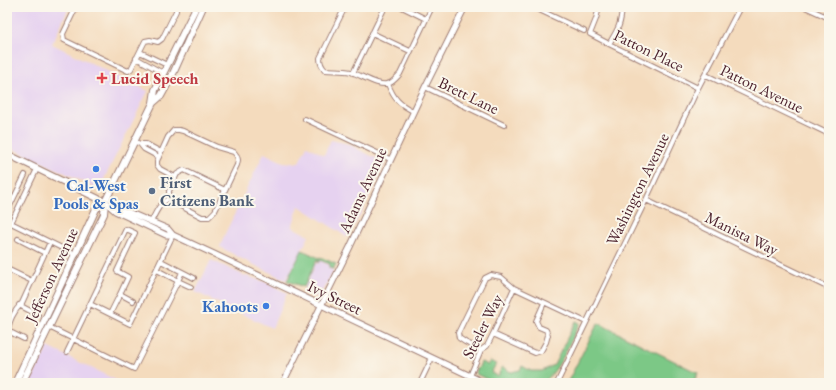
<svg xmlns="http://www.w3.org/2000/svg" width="836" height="390" font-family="'EB Garamond',serif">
  <rect width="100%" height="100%" fill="#fbf7ec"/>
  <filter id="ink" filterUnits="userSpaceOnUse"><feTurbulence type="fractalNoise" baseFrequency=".025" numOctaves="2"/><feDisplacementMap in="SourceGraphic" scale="8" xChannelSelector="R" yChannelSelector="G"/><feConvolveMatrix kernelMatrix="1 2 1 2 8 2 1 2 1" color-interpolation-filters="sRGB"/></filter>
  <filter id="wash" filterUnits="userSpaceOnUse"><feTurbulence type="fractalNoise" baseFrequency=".012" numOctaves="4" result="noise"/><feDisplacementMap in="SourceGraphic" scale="16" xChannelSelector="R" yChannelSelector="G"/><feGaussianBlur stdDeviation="0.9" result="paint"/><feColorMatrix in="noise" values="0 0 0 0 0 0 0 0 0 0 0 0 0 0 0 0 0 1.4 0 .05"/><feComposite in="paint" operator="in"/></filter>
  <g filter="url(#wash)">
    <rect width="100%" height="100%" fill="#f4dbbd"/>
    <!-- built -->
    <path fill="#e6d2f0" d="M7 7H69L52 44 148 91 101 185 95 187 7 146Z
      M331 140 348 144 385 163 362 212 347 237 299 206 292 227 309 236 286 280 246 261 220 247 225 234 264 153 283 162 293 163 299 162 307 146 324 155Z
      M211 260 243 275 265 282 287 293 272 328 195 292Z
      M320 261 329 265 328 268 334 271 319 296 315 297 303 292 316 263 318 264Z
      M48 347 122 383H30Z"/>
    <!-- green -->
    <path fill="#7cc886" stroke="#637458" d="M302 250 319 258 320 257 336 264 333 269 329 268 330 264 320 260 318 263V260L317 259 304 287 287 281Z
      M577 321 579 324C569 344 561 368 543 383H499L496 381 493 382 476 374V371L479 367 481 362 488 365 490 361 496 364 491 373 498 376 502 367 511 372 520 370 522 366 531 371H542L554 365 575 322Z
      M598 323 698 373 693 383H567Z"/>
  </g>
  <g filter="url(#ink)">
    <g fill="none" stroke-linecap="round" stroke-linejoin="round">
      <!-- minor casing -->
      <g stroke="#9f7d74" stroke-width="6">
        <path id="minor" d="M76 7 63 34 64 40 128 71 131 69 145 41 150 40 158 42 162 39 176 11V7
          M345 7 320 58C320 63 321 66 325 70 334 71 342 70 351 72 361 75 380 88 390 83 394 81 397 77 400 74L432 7
          M402 7 426 19
          M533 7 584 31
          M599 7 596 19 590 34 609 44 698 88
          M805 7 829 18
          M372 33 410 51
          M609 44C618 29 621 25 622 7
          M140 52 167 65
          M136 58 163 73
          M353 73 385 7
          M706 75 829 134
          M388 84C394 99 399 104 413 111
          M425 87 504 125
          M305 119 390 159
          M134 141 140 144 144 149 159 157
          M140 144H146L161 152
          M169 198 171 201 202 217H209L215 211 237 165 238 160 237 156 234 152 217 147 183 131 179 130H174L168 137 157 161V165L160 169 175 177
          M169 198V191L177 174 184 170 225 190
          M646 200 829 288
          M7 212 25 175
          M7 221 76 255
          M151 222C156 212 159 204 169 198
          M11 223 37 169
          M18 239 45 253
          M161 261 194 278
          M7 269 32 281
          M182 272 178 281 191 287
          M133 301 120 294 128 277 117 271 135 233 126 229 90 304 130 324 173 235
          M19 305 38 315
          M110 314 120 294
          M49 327 134 369 178 281 157 270
          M8 331 24 339
          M7 332C10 320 13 312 22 303L50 242
          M493 334 535 353 541 351 546 342 548 335 546 330 539 327 536 321 544 303
          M481 350 465 342 459 338 458 333 485 278 491 275 501 277 514 288 586 322
          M67 352 90 304
          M470 376 481 350 487 346 493 334 514 288
          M420 383 432 358
          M557 383 646 200 698 88 740 7"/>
      </g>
      <!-- tertiary casing -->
      <g stroke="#9f7d74" stroke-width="7">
        <path id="tertiary" d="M105 202 115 211 166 235H173L214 254 485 383
          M107 203 168 229 173 235
          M283 383 350 247 425 87 465 7"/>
      </g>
      <!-- secondary casing -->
      <g stroke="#9f7d74" stroke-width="8">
        <path id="secondary" d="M7 154 105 202"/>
      </g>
      <!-- primary casing -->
      <g stroke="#9f7d74" stroke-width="8">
        <path id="primary" d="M153 103 161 96 172 76 203 7
          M15 383 39 332 96 209 105 202 153 103 155 90 196 7
          M22 383 104 214 105 202"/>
      </g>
      <!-- minor -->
      <use href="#minor" stroke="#fff" stroke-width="4"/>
      <!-- tertiary -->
      <use href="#tertiary" stroke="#fff" stroke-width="5"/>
      <!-- secondary -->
      <use href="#secondary" stroke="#fff" stroke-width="5.5"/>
      <!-- primary -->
      <use href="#primary" stroke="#fff" stroke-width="6"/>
    </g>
  </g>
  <!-- markers -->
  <path fill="#e0444e" stroke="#fbf7ec" stroke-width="1.5" d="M100 72h4v4h4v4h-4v4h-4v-4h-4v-4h4z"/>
  <g fill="#3f7fe0" stroke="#fbf7ec" stroke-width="1.5">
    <circle cx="96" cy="169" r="4"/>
    <circle cx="266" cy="306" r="4"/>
  </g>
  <circle fill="#5c6f8a" stroke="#fbf7ec" stroke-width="1.5" cx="152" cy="191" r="4"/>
  <g text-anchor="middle" stroke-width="4" stroke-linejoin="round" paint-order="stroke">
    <!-- street labels -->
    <g font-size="16" fill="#4a1f2b" stroke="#fbf7ec">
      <text transform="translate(649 50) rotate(26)" y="6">Patton Place</text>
      <text transform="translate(762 88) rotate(26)" y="6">Patton Avenue</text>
      <text transform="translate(469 95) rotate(26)" y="6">Brett Lane</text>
      <text transform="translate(637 189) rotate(-64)" y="6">Washington Avenue</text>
      <text transform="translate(362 190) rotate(-65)" y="6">Adams Avenue</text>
      <text transform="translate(742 233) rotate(26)" y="6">Manista Way</text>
      <text transform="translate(51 275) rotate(-65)" y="6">Jefferson Avenue</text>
      <text transform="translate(335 297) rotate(26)" y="6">Ivy Street</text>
      <text transform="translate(482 326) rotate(-63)" y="6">Steeler Way</text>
    </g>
    <!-- health labels -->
    <g font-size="16" font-weight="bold" fill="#be3a42" stroke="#fbf7ec" text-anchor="start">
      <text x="111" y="84">Lucid Speech</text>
    </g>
    <!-- service labels -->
    <g font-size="16" font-weight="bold" fill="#4e5e75" stroke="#fbf7ec" text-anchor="start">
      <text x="160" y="188">First<tspan x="160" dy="18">Citizens Bank</tspan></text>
    </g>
    <!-- shop labels -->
    <g font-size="16" font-weight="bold" fill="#366cbe" stroke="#fbf7ec">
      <text x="96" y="191">Cal-West<tspan x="96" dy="18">Pools &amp; Spas</tspan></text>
      <text x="258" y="312" text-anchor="end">Kahoots</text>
    </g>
  </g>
  <!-- margin -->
  <rect width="836" height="390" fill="none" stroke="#fbf7ec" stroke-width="24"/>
</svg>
